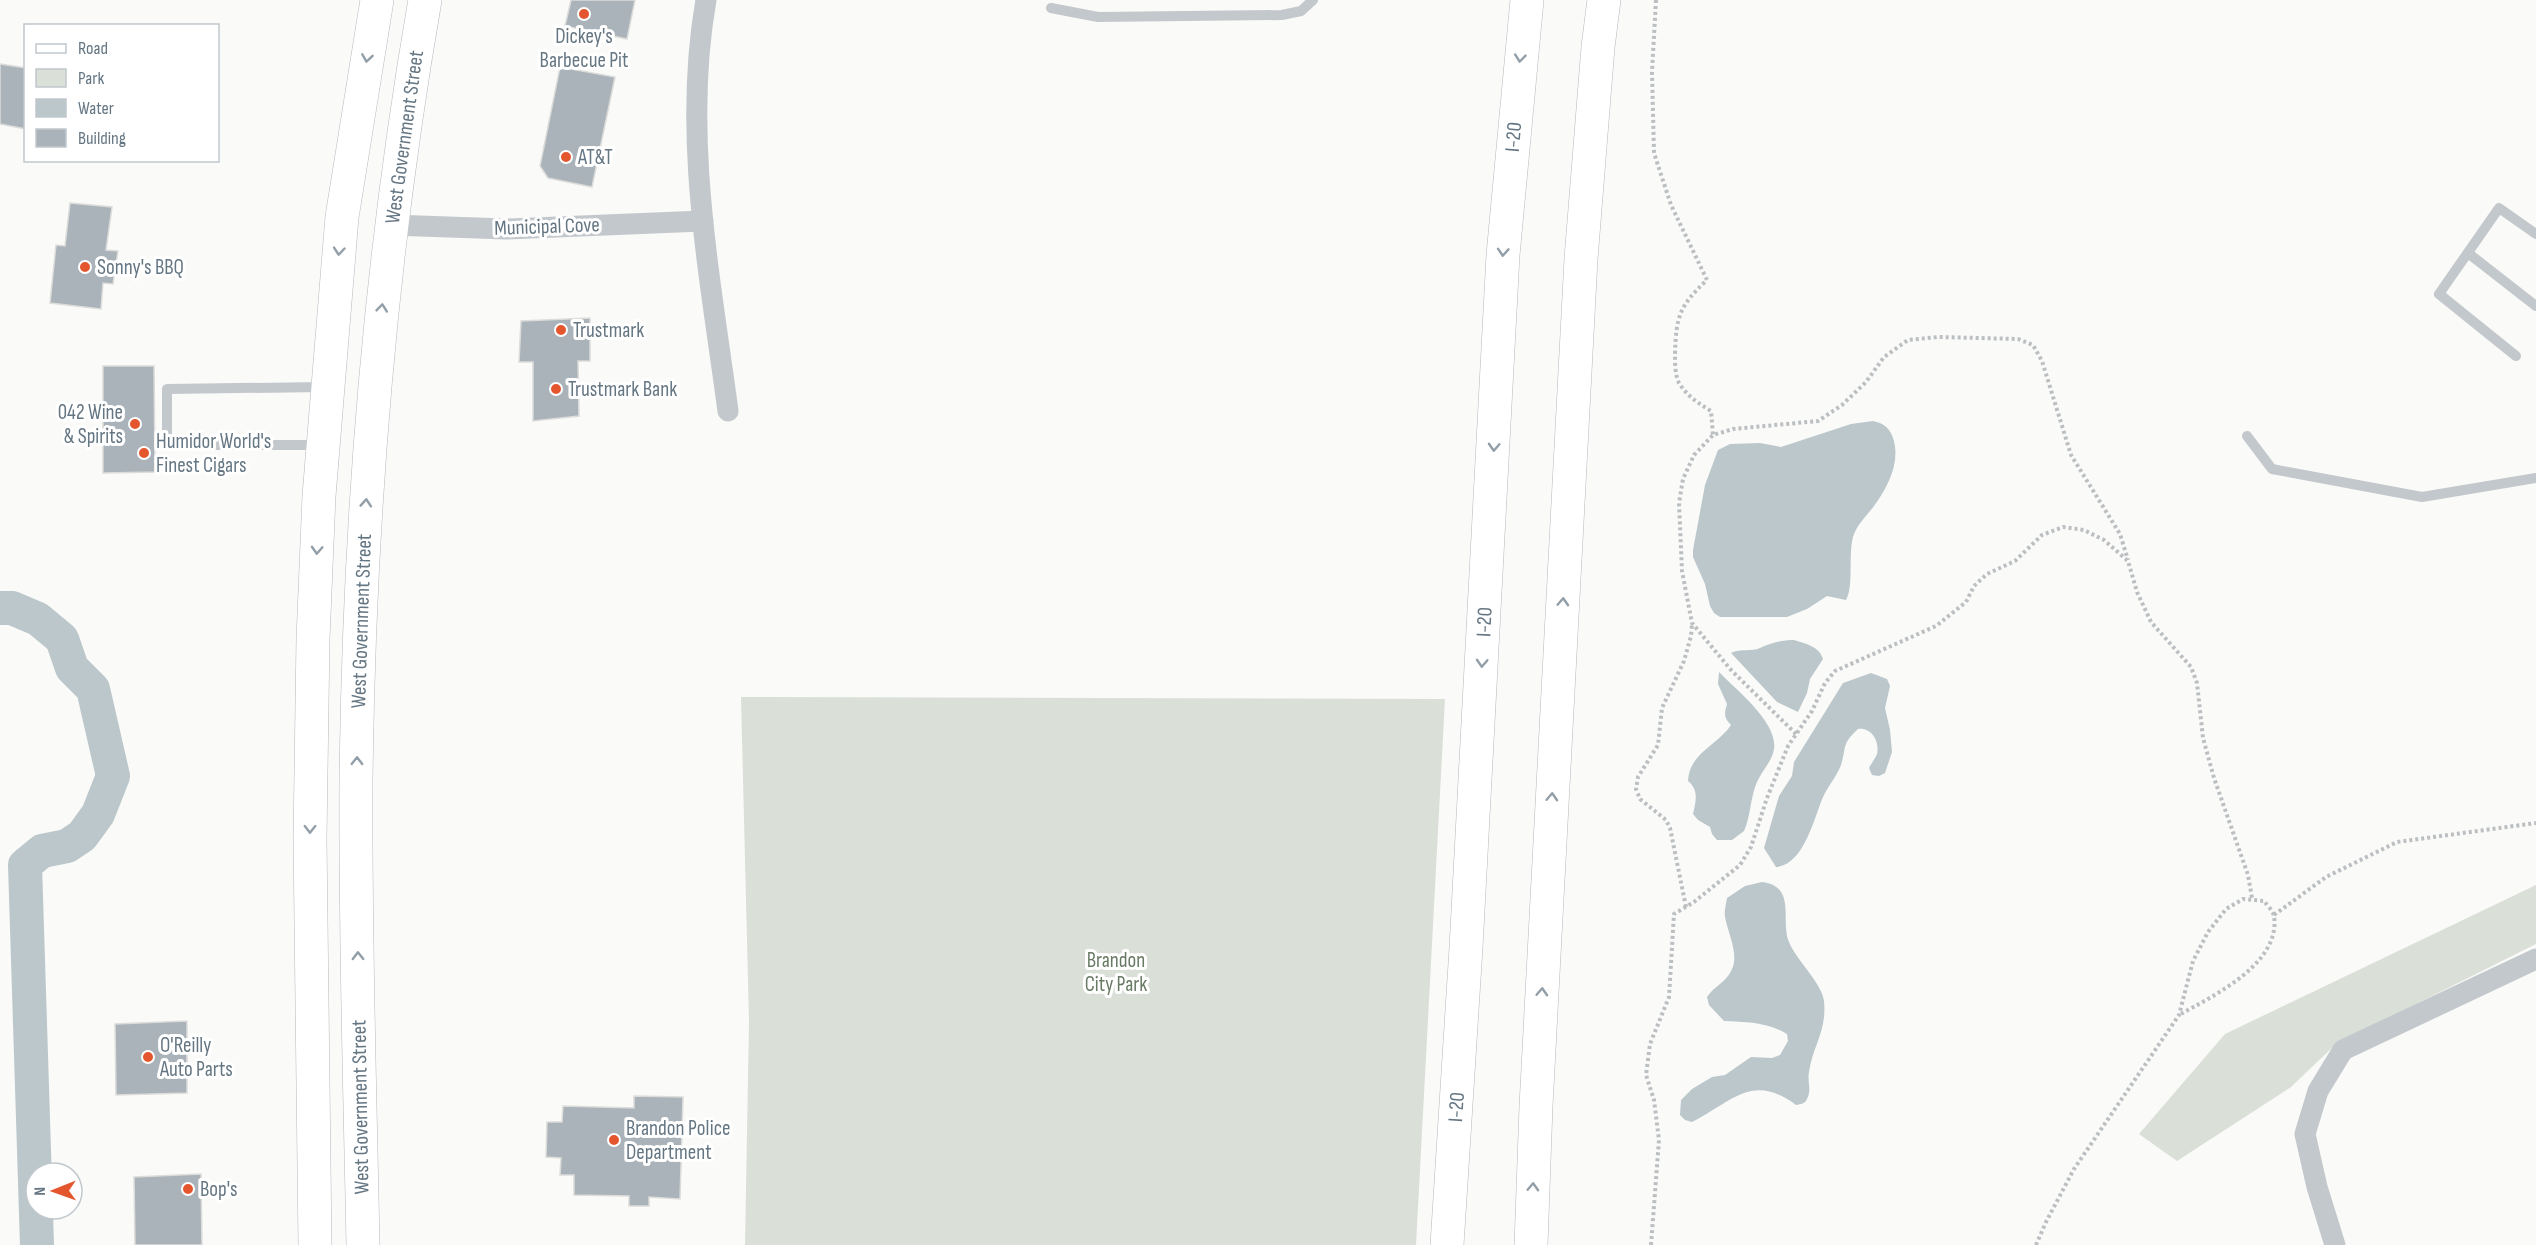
<svg xmlns="http://www.w3.org/2000/svg" width="2536" height="1245" font-family="'Sofia Sans Condensed',sans-serif">
  <rect width="100%" height="100%" fill="#fafaf8"/>
  <!-- green -->
  <path fill="#dadfd7" d="M741 697 1445 699 1416 1245H745L749 1021Z
    M2536 885V944L2336 1044 2291 1087 2177 1161 2139 1134 2225 1034Z"/>
  <!-- water -->
  <path fill="#bbc7cb" d="M1873 421C1883 423 1890 428 1893 438 1901 462 1888 487 1874 506 1866 517 1857 524 1853 537 1848 556 1854 587 1846 600L1827 596 1807 609 1787 617H1720L1714 613 1710 606 1705 584 1693 557V550L1705 485 1718 450 1730 444 1760 443 1781 447 1851 424Z
    M1794 640C1806 644 1819 646 1823 659L1810 679 1807 693 1798 712 1777 702 1731 653C1741 648 1751 652 1760 648 1771 643 1781 640 1794 640Z
    M1719 672C1736 690 1778 722 1774 749 1772 762 1762 770 1757 782 1750 798 1751 815 1744 831L1732 840H1717L1712 834 1710 827 1698 820 1693 814C1696 801 1699 790 1688 781 1689 753 1718 745 1731 725 1724 718 1724 714 1727 704L1718 684Z
    M1871 673 1887 679 1890 686 1885 708 1890 730 1892 752 1885 773 1879 776 1872 775 1869 768C1871 764 1875 759 1877 754 1880 741 1871 727 1858 729 1841 745 1847 746 1841 765 1837 776 1828 786 1823 797 1814 818 1804 865 1776 867L1764 848 1779 796 1792 776 1794 762 1843 683Z
    M1762 882C1797 886 1780 921 1789 942 1796 960 1822 983 1824 1001 1827 1031 1813 1045 1809 1072 1807 1081 1812 1090 1807 1099 1805 1104 1801 1104 1796 1105 1752 1072 1732 1102 1692 1122L1685 1120 1680 1115 1681 1100 1692 1089 1712 1077 1725 1075 1751 1057 1772 1058 1780 1055 1788 1041 1787 1034C1767 1022 1747 1022 1724 1021L1709 1005 1707 997C1714 986 1727 982 1732 969 1739 954 1728 933 1725 917 1724 911 1726 905 1727 898L1745 886Z"/>
  <g fill="none" stroke-linecap="round" stroke-linejoin="round">
    <!-- river -->
    <path stroke="#bbc7cb" stroke-width="34" d="M0 608H12L38 619 62 639 72 668 93 689 113 776 98 814 82 836 67 846 42 851 25 865 37 1245"/>
  </g>
  <!-- building -->
  <path fill="#aab3b9" stroke="#dcdcda" stroke-width="1.5" d="M571 0H635L627 39 565 26Z
    M0 64 26 68V129L0 124Z
    M560 67 615 77 592 187 548 178 540 166Z
    M70 203 112 207 106 250 118 251 113 284 103 283 101 309 50 303 56 245 65 246Z
    M590 318V361H578L579 416 533 421V362H519L521 321Z
    M103 366H154L155 472 103 473Z
    M187 1021V1093L116 1095 115 1024Z
    M634 1096 683 1097 680 1199 649 1197V1206H629V1196L574 1195V1175H560L561 1158 546 1157 547 1122H562L563 1106 634 1108Z
    M201 1174 202 1245H135L134 1177Z"/>
  <g fill="none" stroke-linecap="round" stroke-linejoin="round">
    <!-- primary casing -->
    <g stroke="#b5babe" stroke-width="34">
      <path id="primary" d="M315 1245 310 839 313 639 319 496 342 217 377 0
        M363 1245C360 1090 355 935 356 781 359 519 380 258 425 0"/>
    </g>
    <!-- motorway casing -->
    <g stroke="#b4b9bd" stroke-width="34">
      <path id="motorway" d="M1447 1245 1466 948 1503 255 1527 0
        M1531 1245 1536 1106 1581 259 1598 47 1604 0"/>
    </g>
    <!-- path -->
    <path stroke="#bbbfc2" stroke-width="4" stroke-dasharray="3 3" stroke-linecap="butt" d="M1656 0 1652 72 1654 153 1671 205 1707 280C1679 306 1676 317 1675 355 1675 363 1675 375 1679 383 1687 396 1698 403 1711 411L1713 435
      M1796 734 1731 670 1692 623 1682 571 1679 503 1683 479 1694 455 1713 435 1733 429 1818 421 1842 405 1866 382 1884 357 1908 340 1938 337 2018 339 2033 345 2042 361 2071 455 2120 534 2128 560
      M1686 907 1670 828 1666 820 1640 799 1636 789 1638 777 1658 745 1662 708 1684 661 1691 636 1692 624
      M2274 915 2326 877 2397 842 2536 823
      M1651 1245 1659 1140 1654 1100 1646 1075 1650 1044 1669 997 1674 914 1694 902 1740 865 1751 847 1767 798 1788 746 1812 711 1825 683 1835 671 1936 626 1966 602 1974 586 1987 574 2015 561 2042 535 2063 527 2084 530 2104 540 2128 561 2137 592 2151 622 2191 667 2197 683 2203 738 2214 778 2248 875 2252 898
      M2036 1245 2046 1222 2074 1169 2179 1015 2193 961 2208 932 2226 909 2243 899 2264 901C2267 905 2273 911 2274 916 2281 964 2213 996 2179 1015"/>
    <!-- service -->
    <path stroke="#c3c8cc" stroke-width="10" d="M1051 8 1098 17 1282 15 1301 11 1313 0
      M2468 253 2536 306
      M2516 356 2439 294 2499 208 2536 234
      M2247 436 2272 469 2422 497 2536 478
      M320 445H167V389L323 387"/>
    <!-- minor -->
    <path stroke="#c3c8cc" stroke-width="21" d="M706 0C682 136 710 275 728 411
      M391 225 506 229 703 221
      M2335 1245 2317 1187 2305 1134 2318 1091 2343 1050 2536 959"/>
    <!-- primary -->
    <use href="#primary" stroke="#fff" stroke-width="33"/>
    <!-- motorway -->
    <use href="#motorway" stroke="#fff" stroke-width="33"/>
  </g>
  <!-- one-way arrows -->
  <defs><path id="oneway-chevron" d="M-2-3.5L2.5 0L-2 3.5" fill="none" stroke-width="1.6" stroke-linecap="round" stroke-linejoin="round" transform="scale(1.5)"/></defs>
  <g stroke="#939fa8">
    <use href="#oneway-chevron" transform="translate(367 58) rotate(99)"/>
    <use href="#oneway-chevron" transform="translate(1520 58) rotate(96)"/>
    <use href="#oneway-chevron" transform="translate(339 251) rotate(95)"/>
    <use href="#oneway-chevron" transform="translate(1503 252) rotate(94)"/>
    <use href="#oneway-chevron" transform="translate(382 308) rotate(-84)"/>
    <use href="#oneway-chevron" transform="translate(1494 447) rotate(93)"/>
    <use href="#oneway-chevron" transform="translate(366 503) rotate(-86)"/>
    <use href="#oneway-chevron" transform="translate(317 550) rotate(93)"/>
    <use href="#oneway-chevron" transform="translate(1563 602) rotate(-87)"/>
    <use href="#oneway-chevron" transform="translate(1482 663) rotate(93)"/>
    <use href="#oneway-chevron" transform="translate(357 761) rotate(-89)"/>
    <use href="#oneway-chevron" transform="translate(1552 797) rotate(-87)"/>
    <use href="#oneway-chevron" transform="translate(310 829) rotate(91)"/>
    <use href="#oneway-chevron" transform="translate(358 956) rotate(-91)"/>
    <use href="#oneway-chevron" transform="translate(1542 992) rotate(-87)"/>
    <use href="#oneway-chevron" transform="translate(1533 1187) rotate(-88)"/>
  </g>
  <!-- markers -->
  <g fill="#e4572e" stroke="#fff" stroke-width="2">
    <circle cx="584" cy="14" r="6"/>
    <circle cx="566" cy="157" r="6"/>
    <circle cx="85" cy="267" r="6"/>
    <circle cx="561" cy="330" r="6"/>
    <circle cx="556" cy="389" r="6"/>
    <circle cx="135" cy="424" r="6"/>
    <circle cx="144" cy="453" r="6"/>
    <circle cx="148" cy="1057" r="6"/>
    <circle cx="614" cy="1140" r="6"/>
    <circle cx="188" cy="1189" r="6"/>
  </g>
  <g text-anchor="middle" stroke-width="6" stroke-linejoin="round" paint-order="stroke">
    <!-- poi labels -->
    <g font-size="21" fill="#657683" stroke="#fff" text-anchor="start">
      <text x="584" y="43" text-anchor="middle">Dickey's<tspan x="584" dy="24">Barbecue Pit</tspan></text>
      <text x="578" y="164">AT&amp;T</text>
      <text x="97" y="274">Sonny's BBQ</text>
      <text x="573" y="337">Trustmark</text>
      <text x="568" y="396">Trustmark Bank</text>
      <text x="123" y="419" text-anchor="end">042 Wine<tspan x="123" dy="24">&amp; Spirits</tspan></text>
      <text x="156" y="448">Humidor World's<tspan x="156" dy="24">Finest Cigars</tspan></text>
      <text x="160" y="1052">O'Reilly<tspan x="160" dy="24">Auto Parts</tspan></text>
      <text x="626" y="1135">Brandon Police<tspan x="626" dy="24">Department</tspan></text>
      <text x="200" y="1196">Bop's</text>
    </g>
    <!-- street labels -->
    <g font-size="21" fill="#657683" stroke="#fff">
      <text transform="translate(404 137) rotate(-82)" y="7">West Government Street</text>
      <text transform="translate(1513 137) rotate(-85)" y="7">I-20</text>
      <text transform="translate(547 226) rotate(-2)" y="7">Municipal Cove</text>
      <text transform="translate(361 621) rotate(-88)" y="7">West Government Street</text>
      <text transform="translate(1484 622) rotate(-87)" y="7">I-20</text>
      <text transform="translate(360 1107) rotate(-91)" y="7">West Government Street</text>
      <text transform="translate(1456 1107) rotate(-86)" y="7">I-20</text>
    </g>
    <!-- park labels -->
    <g font-size="21" fill="#687a64" stroke="#fff">
      <text x="1116" y="967">Brandon<tspan x="1116" dy="24">City Park</tspan></text>
    </g>
  </g>
  <!-- legend -->
  <rect x="24" y="24" width="195" height="138" fill="#ffffff" stroke="#c1c8cd" stroke-width="1.5"/>
  <rect x="36" y="44" width="30" height="9" fill="#ffffff" stroke="#c1c8cd" stroke-width="1.5"/>
  <text x="78" y="54" font-size="18" fill="#657683">Road</text>
  <rect x="36" y="69" width="30" height="18" fill="#dadfd7" stroke="#c1c8cd" stroke-width="1.5"/>
  <text x="78" y="84" font-size="18" fill="#657683">Park</text>
  <rect x="36" y="99" width="30" height="18" fill="#bbc7cb" stroke="#c1c8cd" stroke-width="1.5"/>
  <text x="78" y="114" font-size="18" fill="#657683">Water</text>
  <rect x="36" y="129" width="30" height="18" fill="#aab3b9" stroke="#c1c8cd" stroke-width="1.5"/>
  <text x="78" y="144" font-size="18" fill="#657683">Building</text>
  <!-- north arrow -->
  <g transform="translate(54 1191) rotate(269)"><circle r="28" fill="#ffffff" stroke="#c1c8cd" stroke-width="1.5"/>
  <path d="M0-4.5L10 22L0 15L-10 22Z" fill="#e4572e"/>
  <text y="-9" font-size="16" font-weight="bold" text-anchor="middle" fill="#657683">N</text>
  </g>
</svg>
